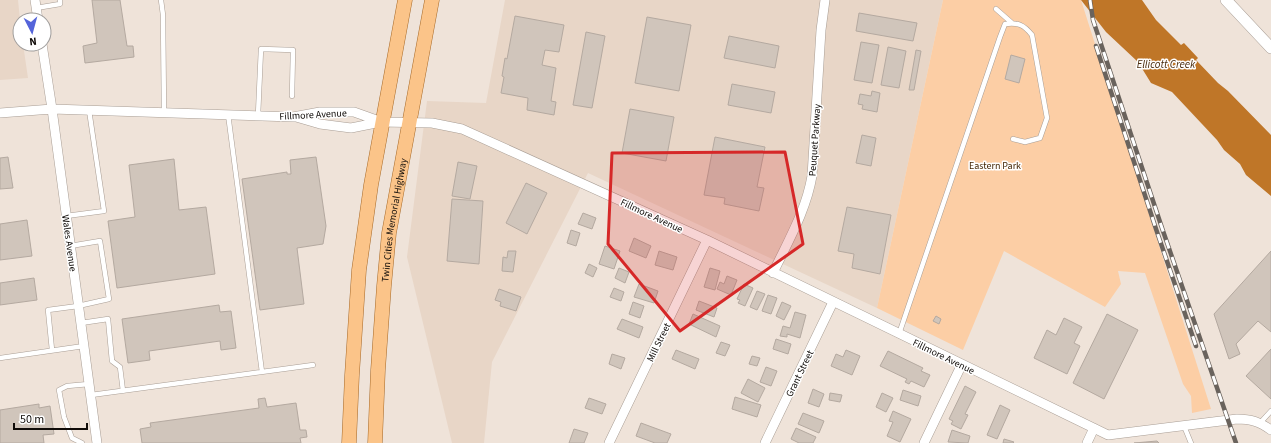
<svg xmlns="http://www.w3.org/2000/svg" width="1271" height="443" font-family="'Source Sans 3',sans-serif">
  <rect width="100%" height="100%" fill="#efe3d9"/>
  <!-- built -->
  <path fill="#e8d6c7" d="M0 0H18L20 20V44H23L28 78 0 80Z
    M505 0H943L877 308 588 173 492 362 484 443H452L407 257 427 101 486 103Z"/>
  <!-- green -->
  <path fill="#fccea5" d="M943 0H1081L1211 409 1192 413 1191 396 1183 384 1145 273 1118 271 1121 284 1105 307 1004 251 963 350 877 308Z"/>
  <!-- water -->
  <path fill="#bf7628" d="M1081 0H1142L1156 20 1181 45 1184 43 1198 58 1196 60 1218 83 1228 91 1271 135V196L1246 175 1240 164 1224 150 1217 140 1172 92 1151 83 1138 62 1106 32Z"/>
  <!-- building -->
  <path fill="#d0c5bb" stroke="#b4a9a0" d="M92 0H120L127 46H133L134 57 85 63 83 46 97 43Z
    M859 13 917 23 913 41 856 31Z
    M515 16 564 25 559 52 545 50 542 65 556 68 551 101 556 102 554 115 527 110 528 98 501 93 504 77 502 76 505 58 507 59Z
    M647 17 691 25 679 91 635 83Z
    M586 32 605 36 592 108 573 105Z
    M729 36 779 46 775 68 724 58Z
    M861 42 879 45 872 83 854 80Z
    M888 47 906 51 899 88 881 85Z
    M916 50 921 51 914 90H909Z
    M1011 55 1025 59 1019 83 1005 79Z
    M732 84 775 92 771 113 728 105Z
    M872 91 880 93 877 112 862 109 863 105 858 104 860 94 871 96Z
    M630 109 674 117 666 161 622 153Z
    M862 135 876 138 871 166 856 163Z
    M715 137 765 147 757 187 764 188 759 211 724 204 725 198 704 195Z
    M8 157 13 188 0 189V158Z
    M316 157 326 226 323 244 297 248 304 304 260 310 242 179 287 172V174H291L290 160Z
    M174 159 179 210 206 207 215 274 117 288 108 221 135 217 129 165Z
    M458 162 477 166 470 199 452 196Z
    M526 183 547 193 527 234 506 223Z
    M452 199 483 201 479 264 447 261Z
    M847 207 891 215 880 274 852 268 854 254 838 251Z
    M583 213 596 218 592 229 578 224Z
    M27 220 32 256 0 260V224Z
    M571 230 580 233 576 246 567 243Z
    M634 238 651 246 646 258 629 251Z
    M605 246 620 251 614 269 599 264Z
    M508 251H516L513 272 502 271 503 257 507 258Z
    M659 251 677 257 673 270 655 265Z
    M1271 251V332L1258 321 1236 344 1240 354 1229 359 1214 314Z
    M589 264 597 268 593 277 585 273Z
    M619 268 629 272 625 283 615 278Z
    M710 268 720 271 715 290 704 287Z
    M727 276 737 280 731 295 717 289 720 282 724 284Z
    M34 278 37 300 0 305V283Z
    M639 284 658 291 654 303 634 297Z
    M744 284 753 288 745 306 738 303 740 300 737 299Z
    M614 288 624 292 621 301 610 297Z
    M499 289 521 297 516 311 500 306 501 302 495 300Z
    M757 291 765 294 757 310 750 307Z
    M768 295 777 298 771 314 762 311Z
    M699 301 717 308 714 317 696 310Z
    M633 302 644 306 640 318 629 314Z
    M782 302 791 306 784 320 776 316Z
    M219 305 220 312 231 311 236 348 221 350 220 341 149 351 150 360 128 363 122 319Z
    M795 312 806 315 800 338 787 334V337L780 336 783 326 790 328Z
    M693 314 720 326 716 337 689 324Z
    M1107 314 1138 330 1104 399 1073 383Z
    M936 316 941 319 939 324 933 321Z
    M1064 318 1082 327 1074 343 1080 346 1067 374 1034 358 1047 330 1056 335Z
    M622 319 643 327 639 338 617 329Z
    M776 339 791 344 788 354 773 349Z
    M721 342 730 345 725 356 716 353Z
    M1271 349V399L1246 376Z
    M676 350 699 359 695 369 672 359Z
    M846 350 860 356 852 375 831 366 836 354 843 357Z
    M888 351 923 368 921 371 930 375 924 387 911 381 909 384 905 382 907 379 880 366Z
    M612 354 625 358 621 369 609 364Z
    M752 356 760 358 757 366 749 364Z
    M766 367 777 371 771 386 760 382Z
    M748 379 765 388 758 402 741 393Z
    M965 386 976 392 965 414 968 415 961 429 951 424 953 421 949 419Z
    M813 389 824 394 819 407 808 403Z
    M903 390 921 396 918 406 900 400Z
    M830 393 842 395 840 402 829 400Z
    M882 393 893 398 886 412 876 407Z
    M735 397 761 405 757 417 732 409Z
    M265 398 267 407 296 403 300 430H306L307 437 300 438 301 443H142L140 429 151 427 150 423 259 408 258 399Z
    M589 398 606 404 602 414 585 408Z
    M39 404V408L50 406 54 434 43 435 44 443H0V410Z
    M1000 405 1010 410 997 439 987 435Z
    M893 411 911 419 900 442 887 436 893 422 889 421Z
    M803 413 824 421 819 433 798 424Z
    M641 423 671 434 667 443H655L636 436Z
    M796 428 816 437 813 443H799L791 439Z
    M574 429 588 433 584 443H569Z
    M952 430 970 436 968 443 948 442Z
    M1004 439 1014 442 1013 443H1003Z
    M1157 441 1159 443H1134Z"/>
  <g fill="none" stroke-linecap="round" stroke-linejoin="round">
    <!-- service casing -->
    <g stroke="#a99e95" stroke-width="5.5">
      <path id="service" d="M161 0 163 15 164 112
        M36 8 60 4V0
        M996 9 1012 23
        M228 114 262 372
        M258 115 261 49 293 50 292 96
        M66 216 104 211 89 110
        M81 323 108 319 112 361 120 367 123 391
        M899 334 1000 37 1005 24C1018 22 1024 25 1032 35L1047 118 1040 138 1025 142 1013 139
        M52 350 48 310 78 306 109 299 100 241 70 246
        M0 358 84 346
        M91 395 313 365
        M1260 423 1271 411
        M1184 426 1191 443
        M82 443 72 438 64 417 59 390 67 386 89 384"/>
    </g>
    <!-- minor casing -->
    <g stroke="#a99e95" stroke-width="10">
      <path id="minor" d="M35 0 38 20
        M42 44 52 109 97 443
        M0 113 52 109 293 117 320 112H354L382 122 432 123 462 129 707 240 1108 435 1237 419C1251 419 1260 422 1271 430
        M296 117 320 124 351 128 381 122
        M773 273C788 241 806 211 812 176L821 30 825 0
        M609 443 707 240
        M765 443 833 302
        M924 443 962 364
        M1087 443 1094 428"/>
    </g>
    <!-- tertiary casing -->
    <g stroke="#a99e95" stroke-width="12">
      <path id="tertiary" d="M1226 0 1271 48"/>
    </g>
    <!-- primary casing -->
    <g stroke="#a66928" stroke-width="15">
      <g id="primary">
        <path d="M349 443 352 375 359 270 371 185 405 0"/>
        <path id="s1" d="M375 443 378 370 384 286 389 233 432 0"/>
      </g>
    </g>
    <!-- service -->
    <use href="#service" stroke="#fff" stroke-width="4.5"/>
    <!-- minor -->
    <use href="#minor" stroke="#fff" stroke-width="9"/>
    <!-- tertiary -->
    <use href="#tertiary" stroke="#fff" stroke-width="11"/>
    <!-- primary -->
    <use href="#primary" stroke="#fbc489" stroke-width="14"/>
    <!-- rail casing -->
    <g stroke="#6a635d" stroke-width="4.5">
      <path id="rail" d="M1090 0 1093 20 1162 228 1236 443
        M1096 46 1156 229 1196 346"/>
    </g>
    <!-- rail -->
    <use href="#rail" stroke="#fff" stroke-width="3" stroke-dasharray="9" stroke-linecap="butt"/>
  </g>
  <!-- marked area -->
  <path fill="#d62828" fill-opacity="0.2" stroke="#d62828" stroke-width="3" stroke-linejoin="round" d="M785 152 803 244 680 331 608 244 612 153Z"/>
  <g text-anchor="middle" stroke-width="3" stroke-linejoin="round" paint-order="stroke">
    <!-- street labels -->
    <g font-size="10" fill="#0f0b08" stroke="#fff">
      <text transform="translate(313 114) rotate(-3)" y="4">Fillmore Avenue</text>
      <text transform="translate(814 140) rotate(-86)" y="4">Peuquet Parkway</text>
      <text transform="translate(652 215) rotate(25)" y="4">Fillmore Avenue</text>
      <text dy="4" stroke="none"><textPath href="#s1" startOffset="224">Twin Cities Memorial Highway</textPath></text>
      <text transform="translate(70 243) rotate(82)" y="4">Wales Avenue</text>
      <text transform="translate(658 342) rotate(-64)" y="4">Mill Street</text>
      <text transform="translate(944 356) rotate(26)" y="4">Fillmore Avenue</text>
      <text transform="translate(799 373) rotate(-64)" y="4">Grant Street</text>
    </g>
    <!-- park labels -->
    <g font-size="10" fill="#442605" stroke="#fff">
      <text x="995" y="169">Eastern Park</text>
    </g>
    <!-- water labels -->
    <g font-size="11" font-style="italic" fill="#4a2b0c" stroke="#fff">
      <text x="1166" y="68">Ellicott Creek</text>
    </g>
  </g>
  <!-- north arrow -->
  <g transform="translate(32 32) rotate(174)"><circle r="19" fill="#ffffff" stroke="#9f9d9c"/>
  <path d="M0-3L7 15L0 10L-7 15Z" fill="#5464da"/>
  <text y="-6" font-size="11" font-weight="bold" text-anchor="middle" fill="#0f0b08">N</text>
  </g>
  <!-- scale -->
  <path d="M14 423v6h73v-6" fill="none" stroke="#0f0b08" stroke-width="2"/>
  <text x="20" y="423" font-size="12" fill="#0f0b08" stroke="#ffffff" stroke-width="3" paint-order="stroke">50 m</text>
</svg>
